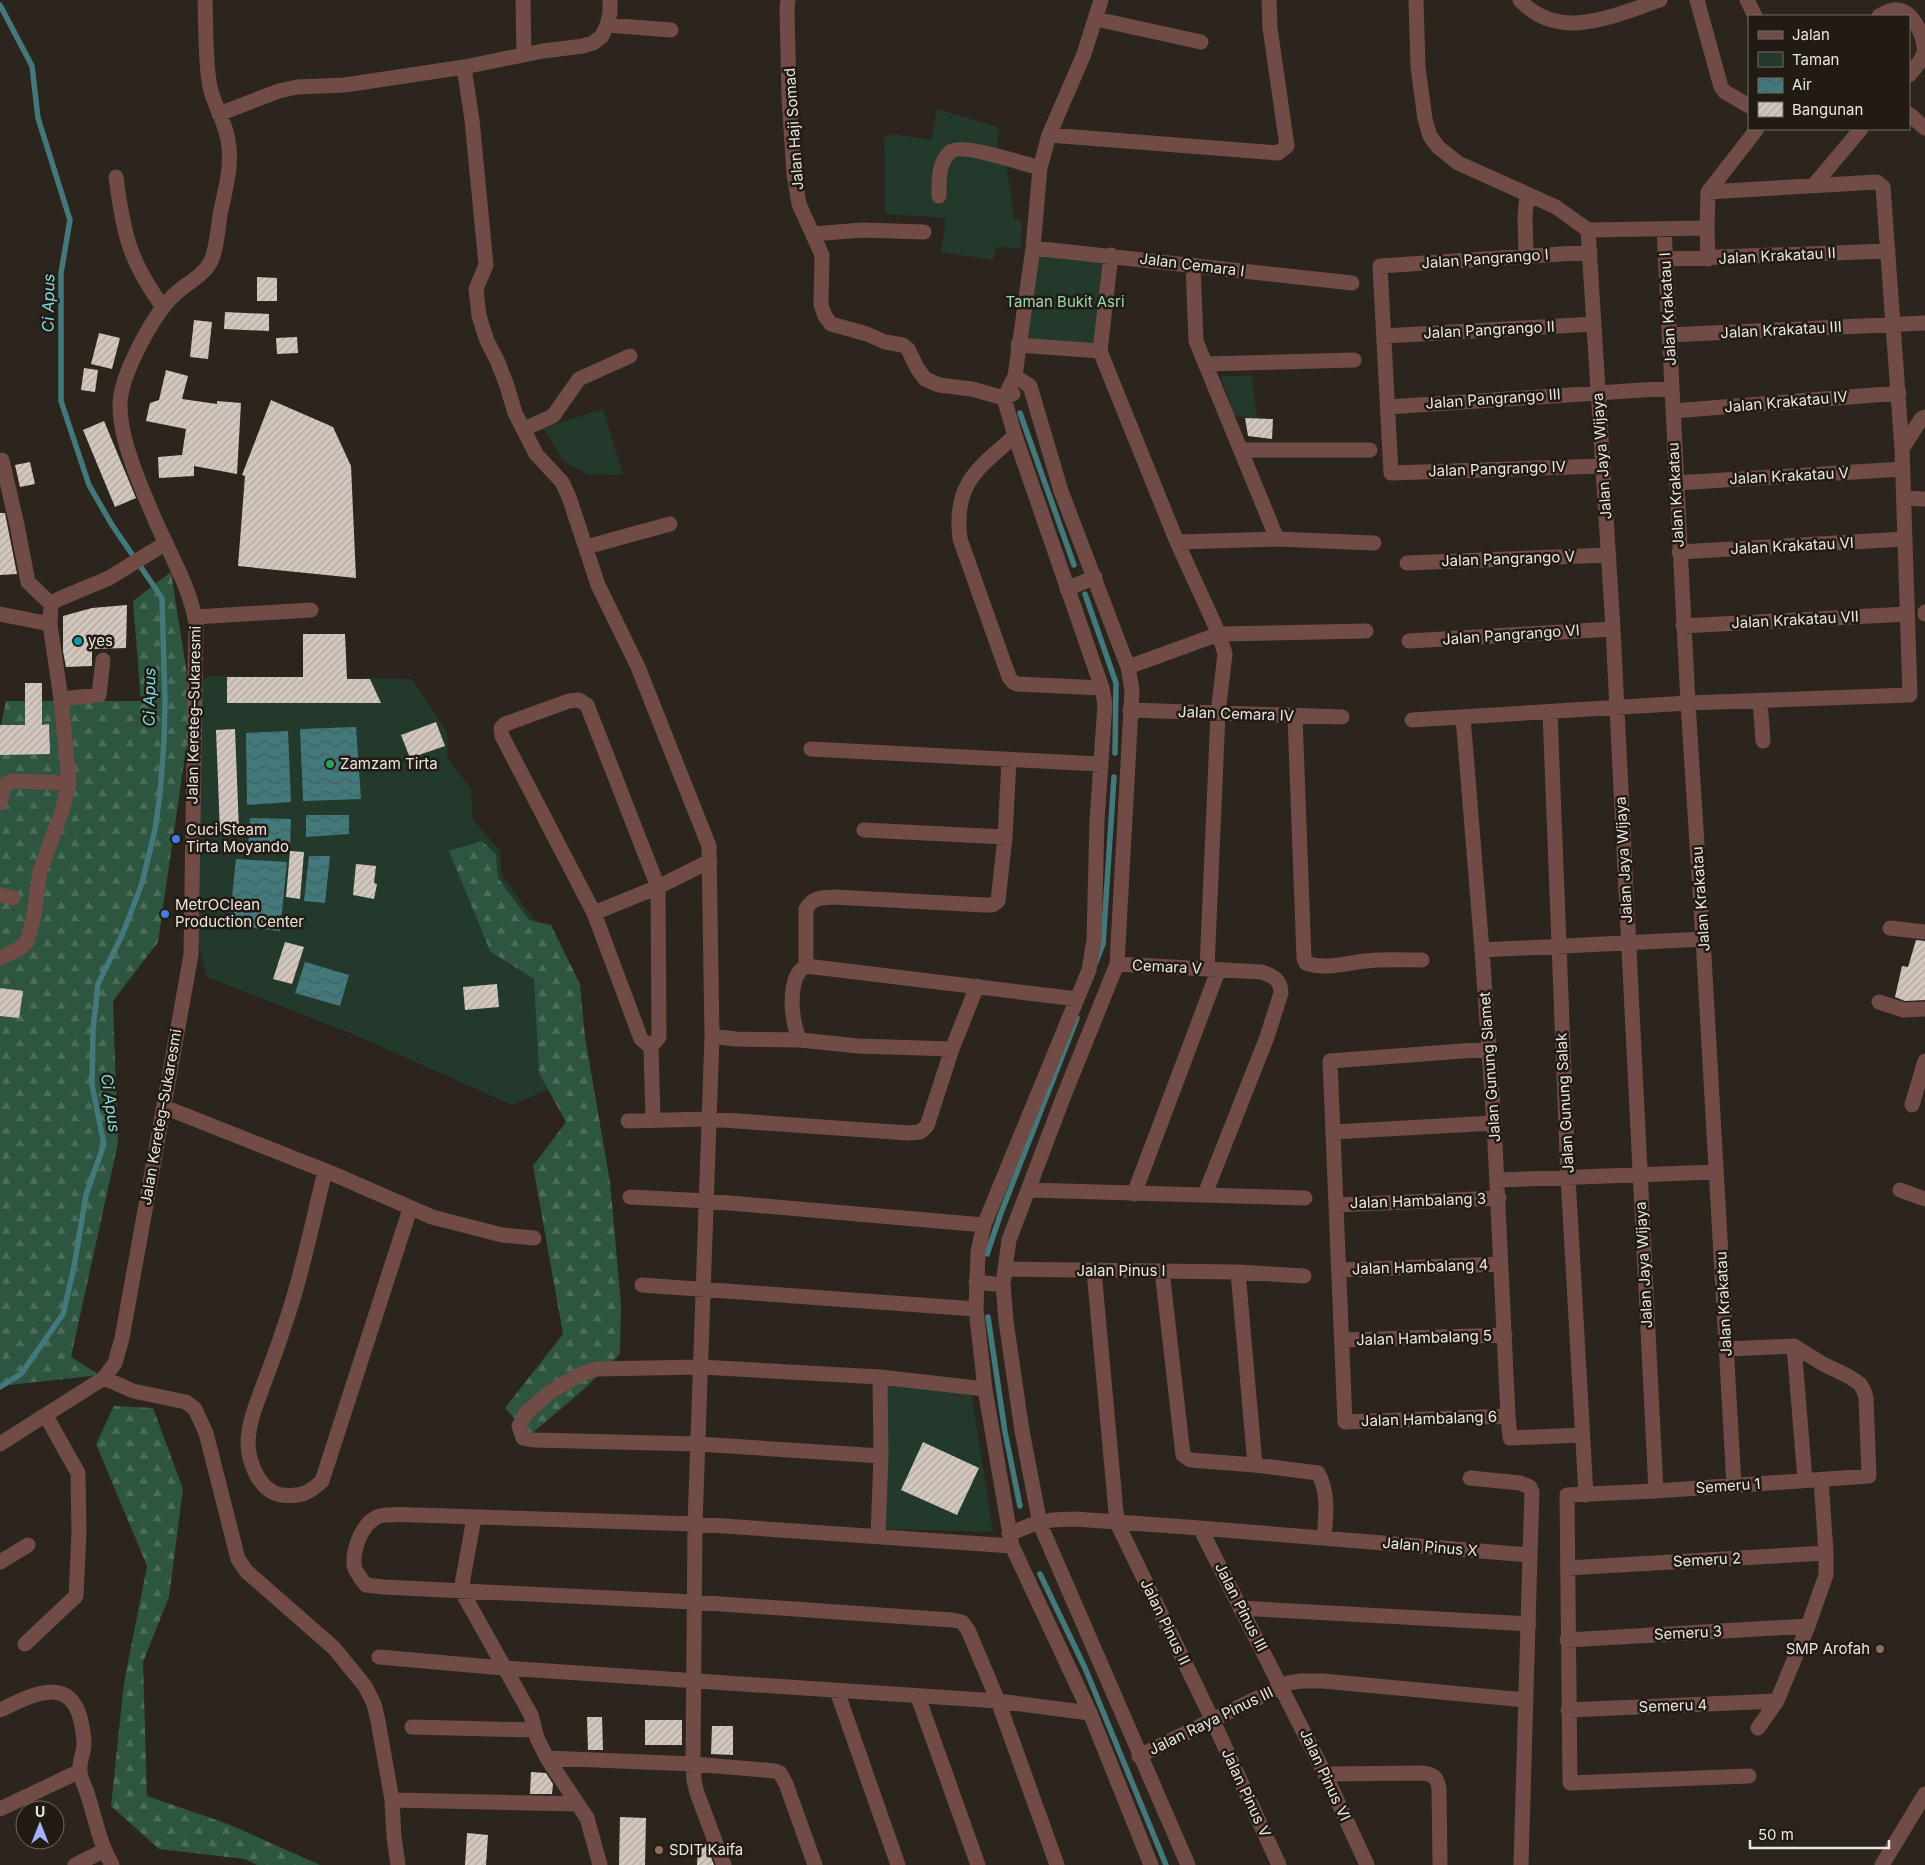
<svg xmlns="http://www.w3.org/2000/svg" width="1925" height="1865" font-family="Inter,sans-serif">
  <defs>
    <pattern id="forest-firs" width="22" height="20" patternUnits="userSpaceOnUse" patternTransform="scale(1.25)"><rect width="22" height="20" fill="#2d553f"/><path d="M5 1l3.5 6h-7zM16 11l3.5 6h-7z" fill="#4c6d5a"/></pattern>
    <pattern id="water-waves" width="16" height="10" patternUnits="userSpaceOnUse" patternTransform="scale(1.25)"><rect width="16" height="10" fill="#43797b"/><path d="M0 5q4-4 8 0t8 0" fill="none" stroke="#445f60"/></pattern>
    <pattern id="building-hatch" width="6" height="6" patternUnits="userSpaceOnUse" patternTransform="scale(1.25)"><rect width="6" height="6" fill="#d3c8c0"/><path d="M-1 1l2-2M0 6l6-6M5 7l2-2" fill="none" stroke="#b0a7a1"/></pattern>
  </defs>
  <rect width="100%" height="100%" fill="#2c251d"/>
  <!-- green -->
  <path fill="#22392c" d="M937 109 998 127 999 134 995 157 1006 163 1014 219 1022 221 1021 248 996 247 993 260 941 252 946 218 885 214 884 138 893 134 932 140Z
    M1033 248 1111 255 1100 351 1018 345Z
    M1221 376H1252L1257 418 1234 416Z
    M603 409 623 475 587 474 563 461 544 428Z
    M208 676 412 679 447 732 448 760 471 788 473 819 500 851 502 875 563 960 585 1074 512 1105 355 1035 207 977 192 921 194 688Z
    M886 1384 971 1391 993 1532 886 1529Z"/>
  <!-- forest -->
  <path fill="url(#forest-firs)" d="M171 572 192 707 158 942 113 1001 118 1143 71 1357 100 1375 0 1386V730L6 701H141L133 601Z
    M482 841 496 854 498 878 529 920 551 925 580 984 585 1037 610 1182 621 1304 620 1354 583 1390 530 1435 505 1408 563 1334 533 1166 566 1122 539 1073 534 979 490 951 449 851Z
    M114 1406 153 1408 183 1489 169 1597 143 1662 147 1796 228 1824 320 1865H257L245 1859 159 1849 111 1806 124 1683 147 1566 96 1444Z"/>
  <!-- water -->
  <path fill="url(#water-waves)" d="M356 727 361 799 303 801 300 729Z
    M288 731 291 802 247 805 246 733Z
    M306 815H349V834L306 837Z
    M250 818 291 819 290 846 248 847Z
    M309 856H330L325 903 304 901Z
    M236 859 287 862 280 931 229 925Z
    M305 962 349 975 340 1006 295 993Z"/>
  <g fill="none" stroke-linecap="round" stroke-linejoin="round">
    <!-- stream -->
    <path stroke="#43797b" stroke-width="5.5" d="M0 5 32 66 38 118 70 220 61 273V401L89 485 112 525 162 598 165 701 164 742 160 794 155 830 142 883 123 933 98 984 93 1030 92 1085 104 1144 86 1195 74 1267 63 1314 21 1374 0 1387
      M1020 413 1074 565
      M1085 594 1116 683 1115 753
      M1096 962 1103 944 1114 777
      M987 1254 1001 1213 1077 1018
      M988 1317 1005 1432 1020 1506
      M1040 1574 1085 1668 1166 1865"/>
  </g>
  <!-- building -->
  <path fill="url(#building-hatch)" d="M257 277 277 278V301H257Z
    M225 312 269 314V331L224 329Z
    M194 320 212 322 208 359 190 357Z
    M99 333 120 338 112 369 91 364Z
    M297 337 298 353 277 354 276 338Z
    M84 368 98 370 95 392 81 390Z
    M166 370 188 376 182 399 217 404V401L241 403 237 474 194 466V476L159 478 158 457 182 455 186 429 146 421 150 403 159 400Z
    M271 400 333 427 351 466 356 578 238 566 245 476 242 475Z
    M1245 418 1273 419 1272 439 1248 436Z
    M104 421 136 498 115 507 83 430Z
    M30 462 35 484 20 487 15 465Z
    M0 513H5L17 574 0 575Z
    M127 605 126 648 92 649V666L66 667 63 651V616L92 608Z
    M303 634H345L347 679H370L381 703H227V677H303Z
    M25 683H42V725L49 724 50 754 0 755V725H25Z
    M436 722 445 746 410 758 401 735Z
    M235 729 239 831 220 832 216 730Z
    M290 851 304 852 300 899 286 897Z
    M356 864 376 866 374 883 377 884 374 899 353 895Z
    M1916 940 1925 941V1000L1905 1001 1895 997 1902 966 1908 967Z
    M285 942 304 947 292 984 273 979Z
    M497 984 499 1007 465 1010 463 987Z
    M0 988 23 991 19 1018 0 1016Z
    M923 1442 979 1468 957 1515 901 1490Z
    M587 1717H602L603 1750H588Z
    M645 1720H682V1745H645Z
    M712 1726H733V1755L711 1754Z
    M531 1772 546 1773 553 1784 552 1794H530Z
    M620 1817 646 1818 645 1865H619Z
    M467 1833 488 1835 486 1865H465Z
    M698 1843 706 1844 714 1865H697Z"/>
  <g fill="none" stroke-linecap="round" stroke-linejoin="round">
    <!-- minor -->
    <path stroke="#714b45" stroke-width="15" d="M523 0 524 55
      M788 0 787 9 789 98 794 174 799 204 822 255 821 305 825 316 831 324 867 334 885 342 903 345 908 349 917 368 925 379 939 385 972 389 1004 398 1013 394
      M1101 0 1084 54 1049 135 1040 168 1033 248 1015 376 1004 398 1015 436 1102 688 1105 704 1097 821 1094 940 1089 970 984 1225 978 1252 976 1309 985 1389 1012 1546 1090 1713 1151 1865
      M1416 0 1418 67 1425 119 1430 136 1438 147 1458 163 1556 207 1588 230 1707 228 1708 192 1757 129
      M1520 0C1559 43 1615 15 1660 0
      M1697 0 1721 87 1725 92 1749 106
      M1747 0 1755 16
      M1879 16C1885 13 1891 9 1897 10 1914 11 1925 38 1924 52 1922 61 1915 68 1909 75
      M1096 19 1201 42
      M607 25 671 30
      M464 67 472 120 486 265 476 289 479 316 487 341 497 360 507 386 515 413 536 454 562 482 569 497 598 585 638 667 709 846 712 1036 695 1524 693 1764 694 1781 697 1793 724 1865
      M219 114 279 91 297 87 345 85 464 67 543 51 583 46 593 43 602 36 607 25 610 13V0
      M1909 114 1925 128
      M1049 135 1278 153 1287 146 1270 28 1269 0
      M116 177C123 232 129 261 163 307
      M1813 186 1861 129
      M939 196C939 181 938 163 950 152 960 142 1024 164 1040 168
      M1707 228 1708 259
      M1664 229 1672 388
      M1588 230 1613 629 1656 1491
      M813 234 862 230 924 232
      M1033 248 1352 283
      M1590 252 1380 266 1391 473 1603 466
      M1111 255 1100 351 1177 542 1219 634 1128 667
      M1526 256 1525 217 1527 194
      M1665 259 1888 251
      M1193 265 1196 341 1277 539
      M1669 335 1925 323
      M1384 336 1594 324
      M1018 345 1100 351
      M1205 364 1354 360
      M1015 376 1030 386 1061 491 1128 667 1132 690 1117 964 1063 1098 1009 1240 1003 1284 1006 1321 1022 1431 1040 1524 1188 1865
      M1388 407 1672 388 1688 703 1703 939 1734 1485
      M1673 411 1899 393
      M524 429 553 416 579 379 630 356
      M1015 436C978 468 953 484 960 539L1009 677 1013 682 1017 684 1102 688
      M1902 449 1921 419 1925 417
      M1241 450H1370
      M2 460 17 525 28 582 51 604
      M1676 483 1903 469
      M1904 498 1925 499
      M1177 542 1277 539 1374 543
      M586 547 670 524
      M1679 552 1905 539
      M1407 563 1609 555
      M1067 589 1095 577
      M0 614 50 624
      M1925 614V612
      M195 617 311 610
      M1683 626 1907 614
      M1409 641 1613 629
      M61 699 99 695 103 660
      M1760 700 1763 741
      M1130 710 1342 717
      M1550 712 1568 1177 1586 1495
      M1295 716 1304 958 1306 963C1324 970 1347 963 1365 961 1384 959 1403 960 1422 960
      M1463 717 1482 950 1494 1123 1508 1416
      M1412 720 1688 703 1910 695 1902 449 1883 187 1877 182 1708 192
      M811 749 1100 764
      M0 803C2 794 2 784 12 781L69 783
      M864 830 1005 837
      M0 895 13 898
      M594 913 641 1039 651 1047
      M1890 928 1925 932
      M1482 950 1703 939
      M0 958 19 949 27 942 34 915 40 871 62 811 69 783 61 699 50 624 51 604 59 599 109 578 166 543
      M1117 964 1262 972C1273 976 1281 980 1281 993L1267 1037 1205 1194
      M806 966 1077 999
      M1207 969 1218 713 1225 654 1219 634 1366 631
      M1879 1002 1904 1010 1925 1009
      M712 1036 735 1039 800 1040
      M952 1049 858 1046 800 1040C791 1023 786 977 806 966V909C813 897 821 898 834 897L984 905H992L998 901 1005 837 1009 760
      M1489 1049 1330 1061 1345 1422 1508 1416 1510 1438 1582 1435
      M1912 1105 1925 1061
      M164 1107 331 1173 432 1217 502 1235 534 1238
      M653 1120 651 1047 659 1037 658 887 594 913 502 736 501 728 505 724 569 701 579 700 587 705 658 887 710 861
      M628 1121 709 1119 908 1133 920 1132 927 1126 952 1049 977 986
      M1333 1132 1494 1123
      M325 1171C315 1212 306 1255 294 1296 285 1326 274 1357 263 1386 256 1405 249 1421 248 1441 248 1462 259 1491 281 1495 300 1497 308 1494 322 1481L410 1209
      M1498 1180 1716 1172
      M1029 1190 1305 1198
      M1900 1190 1925 1199
      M1134 1194 1218 971
      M630 1197 707 1201 984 1225
      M1336 1205 1499 1198
      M1005 1269 1238 1272 1304 1276
      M1339 1270 1501 1264
      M1094 1271 1117 1523 1213 1721 1279 1865
      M1162 1271 1183 1455 1190 1460 1255 1465 1318 1473C1329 1493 1326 1515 1324 1538
      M1238 1272 1255 1465
      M642 1285 976 1309
      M1342 1340 1505 1335
      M1794 1346 1805 1480
      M1727 1349 1794 1346 1823 1364 1848 1376 1860 1384 1864 1391 1866 1398 1869 1476 1656 1491 1567 1495 1570 1783 1749 1776
      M104 1378 133 1391 186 1402 195 1409 206 1433 238 1559 246 1571 334 1648 365 1686 374 1704 378 1721 392 1800 394 1837 398 1865
      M0 1444 104 1378 115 1363 122 1338 191 955 196 624C191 592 175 563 161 533 152 514 144 494 136 474 128 452 120 429 120 405 120 376 153 315 174 295 186 283 205 276 212 259 217 245 218 229 220 215 225 190 233 165 228 140 225 121 214 105 210 87 205 62 206 26 205 0
      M881 1456 698 1444 533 1440 523 1438 519 1426 526 1413 550 1392 579 1375 596 1369 701 1367 880 1377 985 1389
      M1821 1480 1826 1553
      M474 1518 461 1590 531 1715 537 1738 547 1758 587 1818 600 1865
      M1200 1528 1325 1774 1367 1865
      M1009 1534 1031 1525 1052 1520 1075 1519 1200 1528 1530 1555 1532 1492 1530 1487 1520 1483 1470 1478
      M878 1536 881 1456 880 1377
      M1012 1546 695 1524 417 1515C405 1515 388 1513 377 1517 362 1524 353 1548 354 1565 355 1572 362 1580 366 1585L383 1587 693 1602 952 1620 962 1622 968 1630 998 1701 1057 1865
      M0 1562 28 1545
      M1567 1568 1826 1553V1575L1808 1626 1777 1701 1758 1728
      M1240 1608 1529 1624
      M1567 1640 1808 1626
      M25 1644 76 1596 79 1533 78 1473 46 1416
      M379 1657 503 1668 998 1701 1090 1713
      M837 1691 898 1865
      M918 1697 978 1865
      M0 1710C28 1697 67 1674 80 1717 82 1726 84 1734 84 1744 84 1752 79 1762 80 1770 80 1779 86 1788 88 1796 96 1821 99 1842 112 1865
      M1568 1710 1777 1701
      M412 1727 535 1730
      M1139 1756 1288 1683 1301 1681H1323L1526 1700
      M547 1758 693 1764 775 1771 780 1773 786 1784 815 1865
      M1325 1774 1422 1773C1433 1774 1437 1777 1439 1788L1440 1865
      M392 1800 578 1804
      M0 1809 80 1771
      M75 1865 103 1851
      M1521 1865 1530 1555
      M1882 1865 1925 1794"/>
    <!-- minor-bridge -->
    <path stroke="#714b45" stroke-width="15" d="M976 1282 994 1284"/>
  </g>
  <!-- markers -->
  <circle fill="#0f9aa8" stroke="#221b14" stroke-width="2" cx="78" cy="641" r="5"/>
  <circle fill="#2e9e5b" stroke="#221b14" stroke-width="2" cx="330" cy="764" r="5"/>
  <g fill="#3f7fe0" stroke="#221b14" stroke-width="2">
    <circle cx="176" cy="839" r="5"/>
    <circle cx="165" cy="914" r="5"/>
  </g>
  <g fill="#8d6e63" stroke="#221b14" stroke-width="2">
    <circle cx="1880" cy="1649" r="5"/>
    <circle cx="659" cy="1850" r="5"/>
  </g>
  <g text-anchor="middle" stroke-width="5" stroke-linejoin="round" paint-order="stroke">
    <!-- street labels -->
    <g font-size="15" fill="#ebe6e1" stroke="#221b14">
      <text transform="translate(794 129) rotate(-94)" y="5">Jalan Haji Somad</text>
      <text transform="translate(1777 256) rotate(-3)" y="5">Jalan Krakatau II</text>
      <text transform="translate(1485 259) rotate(-4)" y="5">Jalan Pangrango I</text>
      <text transform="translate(1192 265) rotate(7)" y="5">Jalan Cemara I</text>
      <text transform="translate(1668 309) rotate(-93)" y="5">Jalan Krakatau I</text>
      <text transform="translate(1489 330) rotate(-3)" y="5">Jalan Pangrango II</text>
      <text transform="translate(1781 330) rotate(-3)" y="5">Jalan Krakatau III</text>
      <text transform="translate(1493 399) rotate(-4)" y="5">Jalan Pangrango III</text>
      <text transform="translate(1786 402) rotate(-5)" y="5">Jalan Krakatau IV</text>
      <text transform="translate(1602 456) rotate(-94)" y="5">Jalan Jaya Wijaya</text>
      <text transform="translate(1497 469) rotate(-2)" y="5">Jalan Pangrango IV</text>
      <text transform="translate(1789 476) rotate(-3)" y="5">Jalan Krakatau V</text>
      <text transform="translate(1676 495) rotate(-93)" y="5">Jalan Krakatau</text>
      <text transform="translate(1792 546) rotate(-3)" y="5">Jalan Krakatau VI</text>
      <text transform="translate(1508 559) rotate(-2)" y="5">Jalan Pangrango V</text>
      <text transform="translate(1795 620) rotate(-3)" y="5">Jalan Krakatau VII</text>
      <text transform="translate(1511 635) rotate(-4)" y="5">Jalan Pangrango VI</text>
      <text transform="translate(1236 714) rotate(2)" y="5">Jalan Cemara IV</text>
      <text transform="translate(194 715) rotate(-89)" y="5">Jalan Kereteg–Sukaresmi</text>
      <text transform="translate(1624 860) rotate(-93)" y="5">Jalan Jaya Wijaya</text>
      <text transform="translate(1701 899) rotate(-94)" y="5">Jalan Krakatau</text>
      <text transform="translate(1167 967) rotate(3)" y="5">Cemara V</text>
      <text transform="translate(1490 1067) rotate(-94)" y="5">Jalan Gunung Slamet</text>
      <text transform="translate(1565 1103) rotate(-93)" y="5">Jalan Gunung Salak</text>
      <text transform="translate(161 1117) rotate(-80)" y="5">Jalan Kereteg–Sukaresmi</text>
      <text transform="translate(1418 1201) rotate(-2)" y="5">Jalan Hambalang 3</text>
      <text transform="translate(1644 1265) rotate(-93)" y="5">Jalan Jaya Wijaya</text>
      <text transform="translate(1420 1267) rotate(-2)" y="5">Jalan Hambalang 4</text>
      <text x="1121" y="1276">Jalan Pinus I</text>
      <text transform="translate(1724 1304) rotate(-93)" y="5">Jalan Krakatau</text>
      <text transform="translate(1424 1338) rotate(-2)" y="5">Jalan Hambalang 5</text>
      <text transform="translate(1429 1419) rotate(-2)" y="5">Jalan Hambalang 6</text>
      <text transform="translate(1728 1486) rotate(-4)" y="5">Semeru 1</text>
      <text transform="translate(1430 1547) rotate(5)" y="5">Jalan Pinus X</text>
      <text transform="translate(1707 1560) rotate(-3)" y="5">Semeru 2</text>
      <text transform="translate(1241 1607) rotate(63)" y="5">Jalan Pinus III</text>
      <text transform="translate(1165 1622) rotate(64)" y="5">Jalan Pinus II</text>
      <text transform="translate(1688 1633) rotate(-3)" y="5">Semeru 3</text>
      <text transform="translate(1673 1706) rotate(-2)" y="5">Semeru 4</text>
      <text transform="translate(1211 1721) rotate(-26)" y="5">Jalan Raya Pinus III</text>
      <text transform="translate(1325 1775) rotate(65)" y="5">Jalan Pinus VI</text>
      <text transform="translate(1246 1793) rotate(65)" y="5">Jalan Pinus V</text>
    </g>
    <!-- park labels -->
    <g font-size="15" fill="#96dab4" stroke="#221b14">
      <text x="1065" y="307">Taman Bukit Asri</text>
    </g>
    <!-- poi labels -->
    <g font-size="15" fill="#ebe6e1" stroke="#221b14" text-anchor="start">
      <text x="88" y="646">yes</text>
      <text x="340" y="769">Zamzam Tirta</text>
      <text x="186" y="835">Cuci Steam<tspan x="186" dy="17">Tirta Moyando</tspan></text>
      <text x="175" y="910">MetrOClean<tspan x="175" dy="17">Production Center</tspan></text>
      <text x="1870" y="1654" text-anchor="end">SMP Arofah</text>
      <text x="669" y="1855">SDIT Kaifa</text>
    </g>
    <!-- water labels -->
    <g font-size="16" font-style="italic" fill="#80dce0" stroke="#221b14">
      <text transform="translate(48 303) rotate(-89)" y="6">Ci Apus</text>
      <text transform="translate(149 697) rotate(-89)" y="6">Ci Apus</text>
      <text transform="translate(111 1103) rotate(82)" y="6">Ci Apus</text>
    </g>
  </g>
  <!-- legend -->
  <rect x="1748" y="15" width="162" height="115" fill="#221b14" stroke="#726c66"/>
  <rect x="1758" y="31" width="25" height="8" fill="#714b45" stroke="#726c66"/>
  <text x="1792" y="40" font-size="15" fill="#ebe6e1">Jalan</text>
  <rect x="1758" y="52" width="25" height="15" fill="#22392c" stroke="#726c66"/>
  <text x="1792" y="65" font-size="15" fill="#ebe6e1">Taman</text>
  <rect x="1758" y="78" width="25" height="15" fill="url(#water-waves)" stroke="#726c66"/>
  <text x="1792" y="90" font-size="15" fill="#ebe6e1">Air</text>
  <rect x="1758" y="102" width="25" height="15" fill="url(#building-hatch)" stroke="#726c66"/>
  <text x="1792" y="115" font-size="15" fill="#ebe6e1">Bangunan</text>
  <!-- north arrow -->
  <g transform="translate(40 1825)"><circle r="24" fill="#221b14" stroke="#726c66"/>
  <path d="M0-4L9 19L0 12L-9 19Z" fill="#a2b2fd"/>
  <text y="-8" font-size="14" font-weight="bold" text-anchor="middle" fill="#ebe6e1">U</text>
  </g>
  <!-- scale -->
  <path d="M1750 1840v8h139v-8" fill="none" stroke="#ebe6e1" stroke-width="2.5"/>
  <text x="1758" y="1840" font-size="15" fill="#ebe6e1" stroke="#221b14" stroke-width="4" paint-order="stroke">50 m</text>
</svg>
